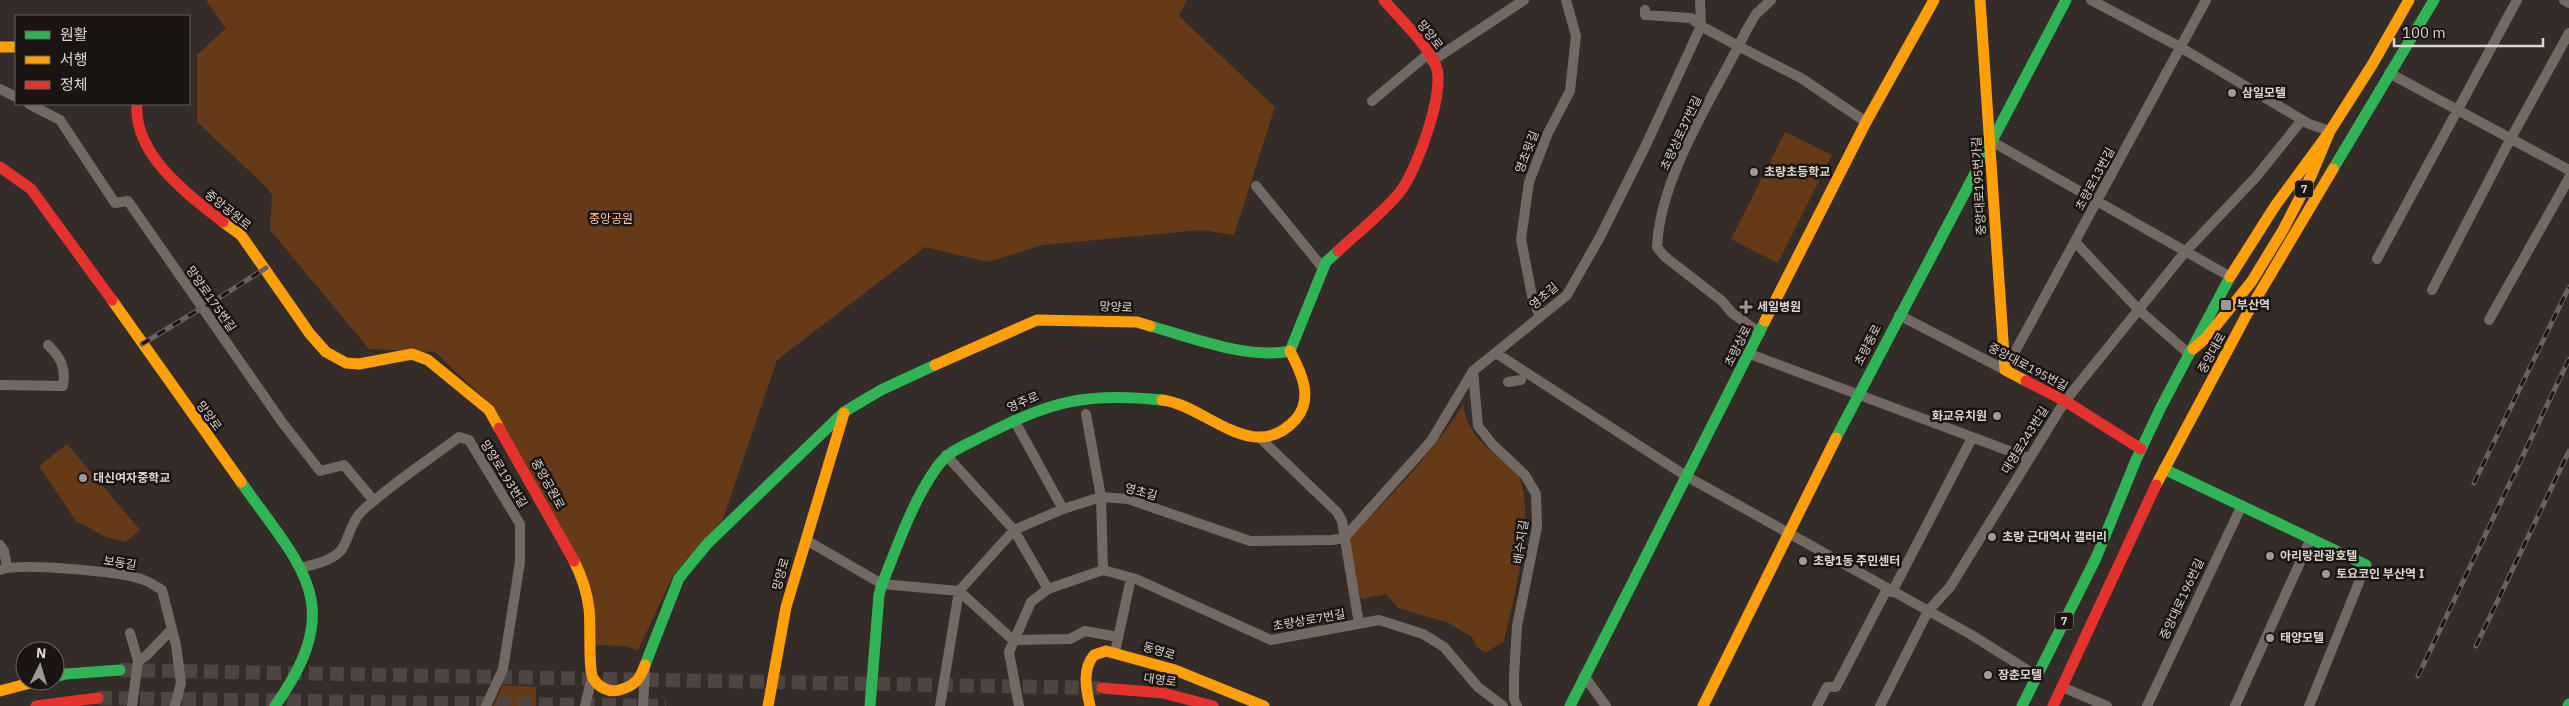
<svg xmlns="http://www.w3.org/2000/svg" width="2569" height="706" font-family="'IBM Plex Sans','Noto Sans KR',sans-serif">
  <rect width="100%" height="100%" fill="#332c28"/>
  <!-- green -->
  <path fill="#663917" d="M206 0H1187L1179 16 1275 107 1234 235 1202 230 1043 245 988 262 925 247 777 360 723 519 674 574 638 650 624 646 594 645 593 608 492 406 435 352 369 349 270 230 272 195 266 187 197 122V55L226 28Z
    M1785 132 1832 155 1778 263 1731 239Z
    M1463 405C1467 432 1484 445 1504 462 1509 466 1516 470 1518 475 1537 509 1513 603 1504 641L1485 653 1476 646 1472 637 1449 623 1398 608 1386 594 1361 599 1346 541C1389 499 1430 456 1463 405Z
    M67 444 140 530 125 542 106 537 76 521 39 466Z
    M503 685 536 687V706H493Z"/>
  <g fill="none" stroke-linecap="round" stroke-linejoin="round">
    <!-- secondary-tunnel -->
    <path stroke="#4c4541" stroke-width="14" stroke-dasharray="14 7" stroke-linecap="butt" d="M120 670 1102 688
      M98 698 666 706"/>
    <!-- street -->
    <path stroke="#736964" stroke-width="10" d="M2091 0 2180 47 2309 124 2330 131
      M2564 0 2569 3
      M1645 10V15L1691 18 1701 26 1738 46 1801 78 1866 122
      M1432 61 1524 0
      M2389 73 2569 170
      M0 89 16 97
      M1372 101 1428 54
      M29 104 60 120 115 203 128 201 282 422 320 471 344 465 374 501
      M1991 141 2229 276
      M1256 186 1323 268
      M2075 242 2139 310 2188 353
      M2377 259 2517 0
      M2432 290 2511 138 2569 33
      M1899 315 2005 370 2206 0
      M1540 317 1532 296 1521 239 1529 182 1548 133 1570 91 1576 36 1566 0
      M2489 320 2569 178
      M1760 333 1732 313 1722 301 1664 256 1657 247C1660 175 1715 95 1746 31L1756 14 1771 0
      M1496 353 1686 476 1970 634 2037 676
      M1750 354 2028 458
      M1473 371 1478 426 1493 445 1525 475 1536 494 1537 527 1517 626 1514 676V699L1517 706
      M1508 382 1521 380
      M0 385 63 386C66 367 61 358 48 345
      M1086 414 1101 497 1103 570
      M1014 420 1063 509
      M1259 437 1337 512 1342 521 1359 624
      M946 455 1014 530 1048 589
      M806 540 882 584 959 591 1013 640 1070 639 1085 631 1118 637
      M0 545 4 551 7 567
      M301 568C314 564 333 561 342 549 349 538 351 522 361 512 391 484 426 462 459 437L469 440 520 524V562L503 669 486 706
      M0 570C19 562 120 572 141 579 149 581 155 586 162 590L176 645 181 683 175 706
      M1103 570 1136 579 1271 640 1379 620 1423 634 1444 647 1478 687 1503 706
      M1892 592 1972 438
      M130 633 138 661 132 706
      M1115 652 1131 578
      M138 661 146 656 172 629
      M1584 676 1606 706
      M2062 687 2107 706
      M585 706 592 677
      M643 706 645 670
      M940 706 959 591 1014 530 1063 509 1101 497 1128 499 1250 541 1332 540 1344 538 1431 441 1473 371 1567 295 1600 237 1644 149 1701 26 1700 0
      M1019 706 1009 652 1031 602 1048 589 1103 570
      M1817 706 1827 687H1836L1887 589
      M1880 706 1928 611 1950 587 2065 401 2185 252 2256 177 2302 120
      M2147 706 2242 505
      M2235 706 2311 538
      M2309 706 2366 565"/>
    <!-- fast -->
    <path stroke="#30b455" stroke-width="11" d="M2333 169 2434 0
      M1150 326C1191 337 1248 360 1290 351L1326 262 1338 251
      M1836 438 2066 0
      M2164 469 2366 565
      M241 482C302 569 348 603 275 706
      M645 665 679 578 708 543 844 412 881 390 935 365
      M55 677 66 674 120 670
      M870 706 879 595 882 584C898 545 912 502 937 467 949 450 966 445 983 436 1052 401 1085 392 1162 400
      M1570 706 1765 321
      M2022 706 2096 558 2136 460 2161 407 2230 277
      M2568 706 2569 704"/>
    <!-- slow -->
    <path stroke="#ff9f0a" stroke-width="11" d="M1980 0 2005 370 2026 381
      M0 47H16
      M223 222 241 235 310 334 326 352 346 363 359 364 412 354 428 360 489 410 499 428
      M2230 277 2275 206 2330 131
      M112 300 241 482
      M1765 321 1866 122 1934 0
      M2193 349 2206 338 2252 281 2283 230 2312 174 2330 131 2372 65 2409 0
      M935 365 1037 320 1137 322 1150 326
      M1162 400C1206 405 1253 467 1296 419 1314 398 1301 372 1290 351
      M2156 485 2247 314 2333 169
      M574 561C582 577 587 591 589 609 591 622 588 669 593 678 598 687 609 693 619 690 635 686 640 679 645 665
      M0 691 38 681
      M768 706 786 607 844 413
      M1090 706C1086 689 1082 669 1094 655L1106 651 1175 670 1264 706
      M1703 706 1836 438"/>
    <!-- jam -->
    <path stroke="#e5322d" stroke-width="11" d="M137 104C133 154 188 195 223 222
      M0 167 31 189 112 300
      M1338 251C1358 232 1382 214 1399 193 1416 173 1446 91 1436 66 1429 46 1398 17 1384 0
      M2026 381 2065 401 2141 449
      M499 428 574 561
      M1102 688 1163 693 1213 706
      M36 706 98 698
      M2053 706 2156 485"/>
    <!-- rail casing -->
    <g stroke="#69625e" stroke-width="5">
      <path id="rail" d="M206 306 266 268
        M142 344 200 309
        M2474 483 2569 287
        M2476 646 2569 451
        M2418 676 2569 359"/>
    </g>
    <!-- rail -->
    <use href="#rail" stroke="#1a1512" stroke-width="3" stroke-dasharray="9" stroke-linecap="butt"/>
  </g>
  <!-- markers -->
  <g fill="#a29a96" stroke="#1a1512" stroke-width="2">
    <circle cx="2232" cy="93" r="5"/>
    <circle cx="1754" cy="172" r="5"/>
    <rect x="2220" y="299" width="12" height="12" rx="2.5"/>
    <path d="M1743.5 299.5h5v5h5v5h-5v5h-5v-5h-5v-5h5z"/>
    <circle cx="1997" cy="416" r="5"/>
    <circle cx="83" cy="478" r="5"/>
    <circle cx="1992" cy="537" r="5"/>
    <circle cx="2270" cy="556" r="5"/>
    <circle cx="1803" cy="561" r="5"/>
    <circle cx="2326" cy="574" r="5"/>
    <circle cx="2270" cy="638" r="5"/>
    <circle cx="1988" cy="675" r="5"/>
  </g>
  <g text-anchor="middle" stroke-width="5" stroke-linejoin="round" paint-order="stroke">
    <!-- shield labels -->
    <g fill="#1a1512" stroke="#a29b98" stroke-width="1">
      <rect x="2295" y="180.5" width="18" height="17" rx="4"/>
      <rect x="2055" y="612.5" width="18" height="17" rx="4"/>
    </g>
    <g font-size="11" font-weight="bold" fill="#ddd5d1">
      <text x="2304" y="193">7</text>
      <text x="2064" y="625">7</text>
    </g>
    <!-- street labels -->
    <g font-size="12" fill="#ddd5d1" stroke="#1a1512">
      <text transform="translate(1430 35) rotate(53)" y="4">망양로</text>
      <text transform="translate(1681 133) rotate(-65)" y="4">초량상로37번길</text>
      <text transform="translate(1527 152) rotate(-69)" y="4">영초윗길</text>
      <text transform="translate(2095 179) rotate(-62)" y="4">초량로13번길</text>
      <text transform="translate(1979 186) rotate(-93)" y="4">중앙대로195번가길</text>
      <text transform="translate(228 210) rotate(39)" y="4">중앙공원로</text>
      <text transform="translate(1544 296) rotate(-41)" y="4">영초길</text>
      <text transform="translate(211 299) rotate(55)" y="4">망양로175번길</text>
      <text transform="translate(1116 307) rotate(3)" y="4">망양로</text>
      <text transform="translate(1868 345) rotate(-63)" y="4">초량중로</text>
      <text transform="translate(1738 346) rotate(-63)" y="4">초량상로</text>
      <text transform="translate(2212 353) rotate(-61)" y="4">중앙대로</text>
      <text transform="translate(2028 367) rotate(28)" y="4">중앙대로195번길</text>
      <text transform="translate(1023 402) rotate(-23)" y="4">영주로</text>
      <text transform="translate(209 416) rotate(54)" y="4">망양로</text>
      <text transform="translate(2025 440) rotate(-58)" y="4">대영로243번길</text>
      <text transform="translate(504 474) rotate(58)" y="4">망양로193번길</text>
      <text transform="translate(548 484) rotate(61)" y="4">중앙공원로</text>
      <text transform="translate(1141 492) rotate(15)" y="4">영초길</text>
      <text transform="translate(1521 542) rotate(-82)" y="4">배수지길</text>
      <text transform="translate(120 563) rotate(9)" y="4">보동길</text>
      <text transform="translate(781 574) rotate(-74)" y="4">망양로</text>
      <text transform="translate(2182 599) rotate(-65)" y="4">중앙대로196번길</text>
      <text transform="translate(1309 620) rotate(-10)" y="4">초량상로7번길</text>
      <text transform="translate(1159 651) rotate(17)" y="4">동영로</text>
      <text transform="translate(1160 680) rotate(8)" y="4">대영로</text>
    </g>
    <!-- poi labels -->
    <g font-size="12" font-weight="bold" fill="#ddd5d1" stroke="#1a1512" text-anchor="start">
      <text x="2242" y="97">삼일모텔</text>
      <text x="1764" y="176">초량초등학교</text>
      <text x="2237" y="309">부산역</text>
      <text x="1757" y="311">세일병원</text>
      <text x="1987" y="420" text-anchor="end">화교유치원</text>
      <text x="93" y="482">대신여자중학교</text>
      <text x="2002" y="541">초량 근대역사 갤러리</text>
      <text x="2280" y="560">아리랑관광호텔</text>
      <text x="1813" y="565">초량1동 주민센터</text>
      <text x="2336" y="578">토요코인 부산역 I</text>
      <text x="2280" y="642">태양모텔</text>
      <text x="1998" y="679">장춘모텔</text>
    </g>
    <!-- park labels -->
    <g font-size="12" fill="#fac4a2" stroke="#1a1512">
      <text x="611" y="223">중앙공원</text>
    </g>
  </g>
  <!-- legend -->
  <rect x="15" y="15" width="175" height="90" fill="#1a1512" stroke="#68625e"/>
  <rect x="25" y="31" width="25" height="8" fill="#30b455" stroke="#68625e"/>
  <text x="60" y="40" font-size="15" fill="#ddd5d1">원활</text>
  <rect x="25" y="56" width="25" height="8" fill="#ff9f0a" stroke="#68625e"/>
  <text x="60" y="65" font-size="15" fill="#ddd5d1">서행</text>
  <rect x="25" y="81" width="25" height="8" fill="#e5322d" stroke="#68625e"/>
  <text x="60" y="90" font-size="15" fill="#ddd5d1">정체</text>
  <!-- north arrow -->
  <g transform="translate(40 666) rotate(5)"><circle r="24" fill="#1a1512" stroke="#68625e"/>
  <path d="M0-4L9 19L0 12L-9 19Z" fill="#a29a96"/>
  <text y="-8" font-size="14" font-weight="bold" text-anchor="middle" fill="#ddd5d1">N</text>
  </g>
  <!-- scale -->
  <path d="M2394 38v8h149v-8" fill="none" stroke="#ddd5d1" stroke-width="2.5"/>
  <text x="2402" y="38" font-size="15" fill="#ddd5d1" stroke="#1a1512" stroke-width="4" paint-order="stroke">100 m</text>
</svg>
